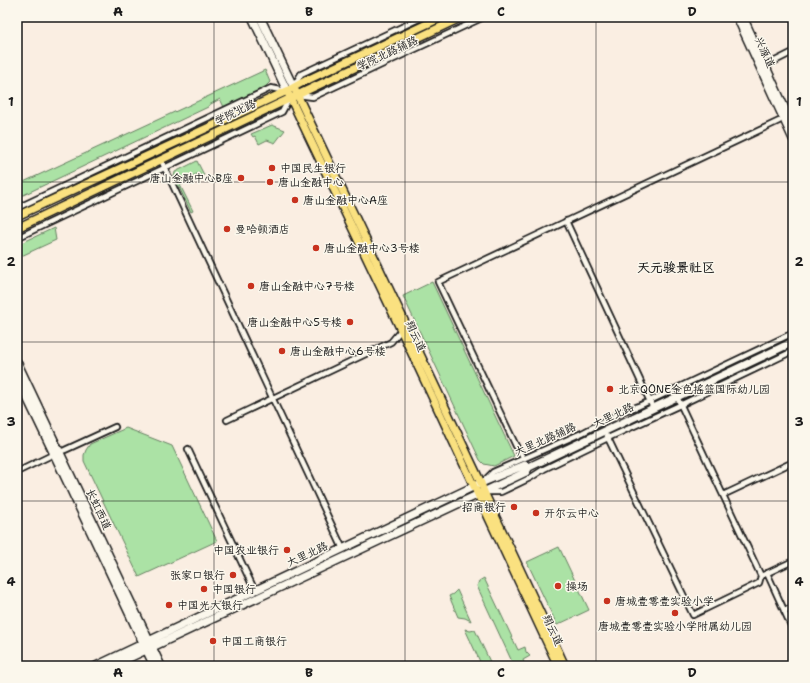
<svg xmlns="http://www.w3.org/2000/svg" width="810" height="683" font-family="'Shantell Sans','LXGW WenKai TC',sans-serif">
  <rect width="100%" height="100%" fill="#faeee2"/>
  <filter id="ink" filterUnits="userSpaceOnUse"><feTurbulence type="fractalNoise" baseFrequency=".025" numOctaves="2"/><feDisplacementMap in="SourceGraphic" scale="8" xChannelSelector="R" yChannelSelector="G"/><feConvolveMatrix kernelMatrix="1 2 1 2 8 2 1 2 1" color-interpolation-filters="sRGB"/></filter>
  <g filter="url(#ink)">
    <!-- green -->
    <path fill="#abe2a5" stroke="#647f60" d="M265 70 270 82 265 87 224 107 220 99 209 105 208 107 17 198V185Z
      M272 125 285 130 275 143 267 140 259 144 255 136 253 137 251 134Z
      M197 161 204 175 201 177 199 173 182 181 183 184 180 185 193 211 191 212 174 177 175 172Z
      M54 228 56 240 17 258V245Z
      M432 282 514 456 494 466 484 464 480 460 403 296Z
      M126 428 172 446 217 541 139 577 84 461V455L86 450 90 444Z
      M559 547 589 610 557 625 527 562Z
      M484 578 518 650 525 647 526 652 530 656 523 660 525 666H514L477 586 479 581Z
      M457 590 471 621 465 618 458 617 449 596 453 594Z
      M465 629 470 631 475 630 492 666H482Z"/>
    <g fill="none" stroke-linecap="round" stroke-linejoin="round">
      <!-- minor casing -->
      <g stroke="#1c1c1c" stroke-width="8">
        <path id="minor" d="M765 66 793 52
          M294 86 301 74 423 17
          M298 95 313 97 484 17
          M161 160 343 549
          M17 208 271 88 285 91
          M566 221 653 408
          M17 238 282 112 288 101
          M677 397 761 576 793 561
          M227 420 391 342 401 330
          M607 436 693 615 759 583 761 576
          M188 449 255 591
          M524 459 517 448 438 282 779 121
          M17 472 54 454 65 450 115 427
          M485 480 493 472 582 433 624 411 639 406 793 333
          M487 492H501L530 478 544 469 608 438 680 405 793 351
          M723 495 793 462
          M767 573 793 630
          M784 611 793 607"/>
      </g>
      <!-- secondary casing -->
      <g stroke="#1c1c1c" stroke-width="10">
        <path id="secondary" d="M252 17 287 91
          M260 17 294 88
          M737 17 793 139
          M743 17 793 126
          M17 362 161 666
          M17 377 54 454 154 666
          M96 666 481 483 525 465 529 467
          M112 666 526 472 529 467 793 342"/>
      </g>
      <!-- primary casing -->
      <g stroke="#1c1c1c" stroke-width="10">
        <path id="primary" d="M294 88 481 483 484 492 565 666
          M287 91 401 330 558 666
          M17 216 287 91 305 81 442 17
          M17 228 462 17"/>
      </g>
      <!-- minor -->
      <use href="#minor" stroke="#fbf7ec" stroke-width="4.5"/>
      <!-- secondary -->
      <use href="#secondary" stroke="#fbf7ec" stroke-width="7"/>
      <!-- primary -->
      <use href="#primary" stroke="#fae180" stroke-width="7"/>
    </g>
  </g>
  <!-- grid -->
  <path fill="none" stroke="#1c1c1c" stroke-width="1" stroke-opacity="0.55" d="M214 17V666M405 17V666M596 17V666M17 182H793M17 342H793M17 501H793"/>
  <!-- markers -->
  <g fill="#c8321e" stroke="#fbf7ec" stroke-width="1.5">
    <circle cx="272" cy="168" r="4"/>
    <circle cx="241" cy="178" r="4"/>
    <circle cx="270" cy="182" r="4"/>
    <circle cx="295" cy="200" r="4"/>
    <circle cx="227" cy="229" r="4"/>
    <circle cx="316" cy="248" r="4"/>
    <circle cx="251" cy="286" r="4"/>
    <circle cx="350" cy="322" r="4"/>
    <circle cx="282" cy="351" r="4"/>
    <circle cx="610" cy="389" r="4"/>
    <circle cx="514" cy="507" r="4"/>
    <circle cx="536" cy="513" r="4"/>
    <circle cx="287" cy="550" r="4"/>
    <circle cx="233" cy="575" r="4"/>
    <circle cx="558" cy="586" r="4"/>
    <circle cx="204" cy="589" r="4"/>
    <circle cx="607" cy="601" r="4"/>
    <circle cx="169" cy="605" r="4"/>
    <circle cx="675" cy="613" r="4"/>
    <circle cx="213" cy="641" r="4"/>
  </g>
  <g text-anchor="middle" stroke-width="3" stroke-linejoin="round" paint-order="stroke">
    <!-- street labels -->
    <g font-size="11" fill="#1c1c1c" stroke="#fbf7ec">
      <text transform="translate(765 52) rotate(65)" y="4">兴源道</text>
      <text transform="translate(387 53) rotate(-25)" y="4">学院北路辅路</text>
      <text transform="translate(235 112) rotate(-26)" y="4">学院北路</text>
      <text transform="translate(416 336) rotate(65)" y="4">翔云道</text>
      <text transform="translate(613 415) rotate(-25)" y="4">大里北路</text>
      <text transform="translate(545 439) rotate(-24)" y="4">大里北路辅路</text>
      <text transform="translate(99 509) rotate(65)" y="4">长虹西道</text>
      <text transform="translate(307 554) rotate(-25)" y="4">大里北路</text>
      <text transform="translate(553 630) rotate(65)" y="4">翔云道</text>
    </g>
    <!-- poi labels -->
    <g font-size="11" fill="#1c1c1c" stroke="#fbf7ec" text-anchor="start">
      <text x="280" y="172">中国民生银行</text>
      <text x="233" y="182" text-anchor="end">唐山金融中心B座</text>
      <text x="278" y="186">唐山金融中心</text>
      <text x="303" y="204">唐山金融中心A座</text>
      <text x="235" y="233">曼哈顿酒店</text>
      <text x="324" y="252">唐山金融中心3号楼</text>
      <text x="259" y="290">唐山金融中心7号楼</text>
      <text x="342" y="326" text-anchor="end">唐山金融中心5号楼</text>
      <text x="290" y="355">唐山金融中心6号楼</text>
      <text x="618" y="393">北京QONE金色摇篮国际幼儿园</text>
      <text x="506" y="511" text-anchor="end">招商银行</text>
      <text x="544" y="517">开尔云中心</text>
      <text x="279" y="554" text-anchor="end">中国农业银行</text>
      <text x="225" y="579" text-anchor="end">张家口银行</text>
      <text x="566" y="590">操场</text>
      <text x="212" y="593">中国银行</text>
      <text x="615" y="605">唐城壹零壹实验小学</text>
      <text x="177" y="609">中国光大银行</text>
      <text x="675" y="630" text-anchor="middle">唐城壹零壹实验小学附属幼儿园</text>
      <text x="221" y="645">中国工商银行</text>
    </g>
    <!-- quarter labels -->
    <g font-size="13" font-weight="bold" fill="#1c1c1c" stroke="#fbf7ec">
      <text x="676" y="272">天元骏景社区</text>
    </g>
  </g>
  <!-- margin -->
  <rect width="810" height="683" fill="none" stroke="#fbf7ec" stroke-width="44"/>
  <rect x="22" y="22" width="766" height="639" fill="none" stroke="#1c1c1c" stroke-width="1.5"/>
  <g font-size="13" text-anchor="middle" font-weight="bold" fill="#1c1c1c">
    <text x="118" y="16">A</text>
    <text x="309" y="16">B</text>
    <text x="501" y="16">C</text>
    <text x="692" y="16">D</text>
    <text x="11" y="106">1</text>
    <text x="799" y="106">1</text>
    <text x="11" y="266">2</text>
    <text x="799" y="266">2</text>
    <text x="11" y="426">3</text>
    <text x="799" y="426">3</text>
    <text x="11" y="586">4</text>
    <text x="799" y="586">4</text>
    <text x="118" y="677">A</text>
    <text x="309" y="677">B</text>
    <text x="501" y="677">C</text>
    <text x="692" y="677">D</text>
  </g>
</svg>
